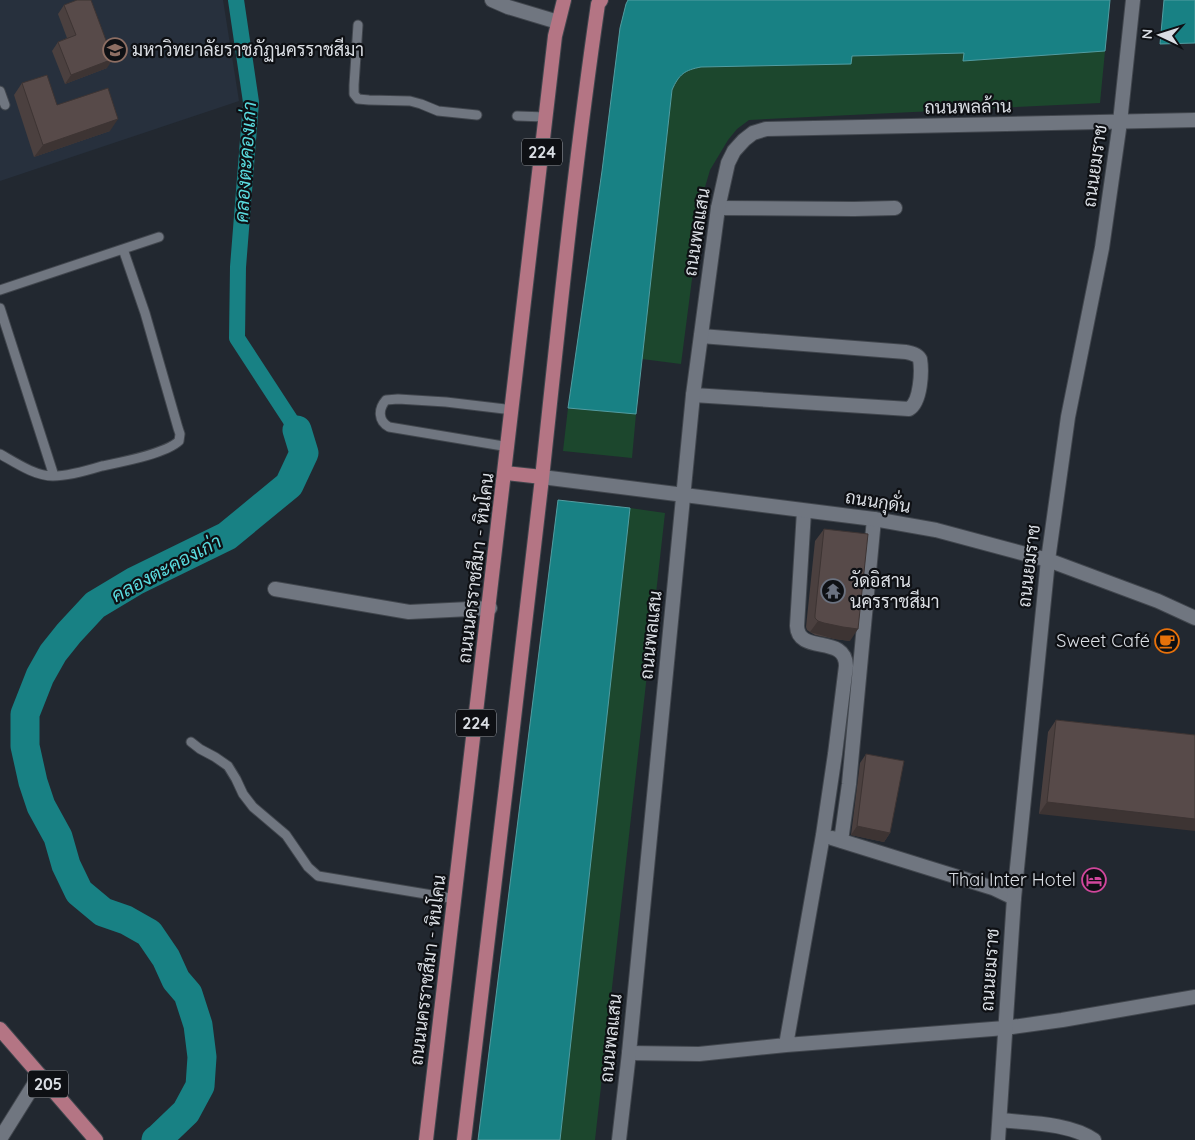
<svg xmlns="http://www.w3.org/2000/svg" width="1195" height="1140" font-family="Quicksand,Sarabun,sans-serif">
  <rect width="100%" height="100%" fill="#222830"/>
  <!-- built -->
  <path fill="#27303d" d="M0 0H223L239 101 0 181Z"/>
  <!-- green -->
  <path fill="#1c472d" d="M1105 51 1100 103 749 120 737 129 728 140 710 170 703 194 681 364 642 359 672 90C679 74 685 70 701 67L850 64 851 56 964 53V61Z
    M568 408 636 414 632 458 563 451Z
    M630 508 665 513 595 1140H560Z"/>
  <!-- water -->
  <path fill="#188184" stroke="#529da1" d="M628 0H1110L1105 51 963 61 964 53 852 56 851 64 701 67C685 70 679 74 672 90L636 414 568 408 602 171 620 28 626 4Z
    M1164 0H1195V43L1160 44Z
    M558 500 630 508 560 1140H478Z"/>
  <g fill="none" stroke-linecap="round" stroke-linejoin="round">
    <!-- canal -->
    <path stroke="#188184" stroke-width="16" d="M236 0 251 102 238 267 237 338 297 430"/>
    <!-- river -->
    <path stroke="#188184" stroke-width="29" d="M156 1140 160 1137 186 1112 200 1086 202 1057 198 1025 188 994 176 980 166 958 149 933 126 920 103 912 79 892 66 865 58 837 41 806 33 782 25 746V714L40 676 53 653 69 633 95 605 135 581 227 536 289 485 304 453 297 430"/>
    <!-- service casing -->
    <g stroke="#41464d" stroke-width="11">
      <path id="service" d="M358 25 354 85V94L358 99 369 100 410 101 421 104 438 111 477 115
        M0 91 5 105
        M517 116 546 117
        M0 290 159 237
        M0 308 54 476
        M509 447 389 427C378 421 378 409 386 400L398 399 446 402 513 410
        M0 454C16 463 35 476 53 476 67 476 89 470 102 466 121 462 165 454 179 441L180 434 178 428 145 313 123 249
        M191 742 200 749 215 757 228 766 236 779 243 794 253 807 286 835 308 867 318 876 456 899"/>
    </g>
    <!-- minor casing -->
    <g stroke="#41464d" stroke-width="16">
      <path id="minor" d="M492 0 508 7 558 22
        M718 208 854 209 895 208
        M693 395 909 409C921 402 922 371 920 359 917 354 911 353 906 352L701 336
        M275 589 409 612 490 608
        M832 838 993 888 1014 898
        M841 841 849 784 874 519
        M786 1045 823 835 835 754 846 666C846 634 798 655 797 626L804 511
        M629 1053 699 1054 786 1045 1005 1028 1062 1020 1195 997
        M1000 1120C1029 1123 1070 1123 1094 1140
        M0 1139 40 1075"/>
    </g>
    <!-- tertiary casing -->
    <g stroke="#41464d" stroke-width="16">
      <path id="tertiary" d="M542 477 874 519 936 530 1048 560 1158 601 1195 618
        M619 1140 629 1053 693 395 718 208 728 163 734 151 744 140 753 133 766 129 1195 120
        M998 1140 1014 898 1048 560 1068 417 1102 248 1120 122 1133 0"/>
    </g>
    <!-- primary casing -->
    <g stroke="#41464d" stroke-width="16">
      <path id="primary" d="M506 473 542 477
        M0 1029 96 1140
        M426 1140C472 772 514 404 555 36L564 0
        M464 1140C490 919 517 699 542 478 559 320 575 161 598 4L601 0"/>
    </g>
    <!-- service -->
    <use href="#service" stroke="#707680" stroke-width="9"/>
    <!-- minor -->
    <use href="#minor" stroke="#707680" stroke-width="14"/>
    <!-- tertiary -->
    <use href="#tertiary" stroke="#707680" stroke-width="14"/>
    <!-- primary -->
    <use href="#primary" stroke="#b47584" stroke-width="14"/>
  </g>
  <!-- wall -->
  <path fill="#4b403f" d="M64 5 107 68 65 84 52 51 58 42 67 38 58 14Z
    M22 83 57 105 110 131 34 157 14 95Z
    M824 529 850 641 835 639 815 635 810 632 807 630 806 627 815 541Z
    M1056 720 1195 735 1039 814 1048 732Z
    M866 754 890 833 884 842 851 835 860 763Z"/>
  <!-- shaded-wall -->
  <path fill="#3d3433" d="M113 59 107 68 65 84 71 75Z
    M118 119 110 131 34 157 43 145Z
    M818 621 858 629 850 641 835 639 810 632Z
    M1047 802 1195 819V831L1039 814Z
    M857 826 890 833 884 842 851 835Z"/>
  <!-- building -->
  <path fill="#574a49" stroke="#3d3433" d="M77 0H91L113 59 71 75 58 42 76 35 64 5Z
    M47 75 57 105 108 88 118 119 43 145 22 83Z
    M824 529 868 534 858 629 843 627 824 623 818 621 815 618V615Z
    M1056 720 1195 735V819L1047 802Z
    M866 754 904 761 890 833 857 826Z"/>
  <!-- icons -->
  <defs>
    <g id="university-ring" transform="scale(1.25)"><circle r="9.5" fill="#0e1014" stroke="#8d6e63" stroke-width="1.5"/><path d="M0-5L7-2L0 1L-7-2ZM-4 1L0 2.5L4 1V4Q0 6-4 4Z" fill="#8d6e63"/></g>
    <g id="temple-ring" transform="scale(1.25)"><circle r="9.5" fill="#0e1014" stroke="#6b7280" stroke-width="1.5"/><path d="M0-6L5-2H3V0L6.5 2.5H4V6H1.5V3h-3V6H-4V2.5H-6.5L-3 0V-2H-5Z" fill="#6b7280"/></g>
    <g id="cafe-ring" transform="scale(1.25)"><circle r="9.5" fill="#0e1014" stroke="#e8710a" stroke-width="1.5"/><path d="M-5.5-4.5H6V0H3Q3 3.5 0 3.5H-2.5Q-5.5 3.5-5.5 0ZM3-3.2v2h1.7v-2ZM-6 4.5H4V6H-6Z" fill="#e8710a"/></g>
    <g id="hotel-ring" transform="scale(1.25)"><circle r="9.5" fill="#0e1014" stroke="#d1479c" stroke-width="1.5"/><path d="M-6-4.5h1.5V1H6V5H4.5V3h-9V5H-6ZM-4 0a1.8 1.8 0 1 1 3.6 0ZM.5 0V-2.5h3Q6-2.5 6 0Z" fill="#d1479c"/></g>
  </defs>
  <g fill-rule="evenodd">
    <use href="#university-ring" x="115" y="50"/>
    <use href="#temple-ring" x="833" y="591"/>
    <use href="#cafe-ring" x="1167" y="641"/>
    <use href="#hotel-ring" x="1094" y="880"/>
  </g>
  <g text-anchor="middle" stroke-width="4.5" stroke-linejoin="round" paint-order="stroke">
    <!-- shield labels -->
    <g fill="#0e1014" stroke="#9da0a6" stroke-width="1">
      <rect x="522" y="138.5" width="40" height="27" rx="4"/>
      <rect x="456" y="709.5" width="40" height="27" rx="4"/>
      <rect x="28" y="1070.5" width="40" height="27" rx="4"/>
    </g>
    <g font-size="16" font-weight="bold" fill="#dadee4">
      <text x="542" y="158">224</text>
      <text x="476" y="729">224</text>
      <text x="48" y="1090">205</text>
    </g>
    <!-- poi labels -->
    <g font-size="18" fill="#dadee4" stroke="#0e1014" text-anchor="start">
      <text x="132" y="56">มหาวิทยาลัยราชภัฏนครราชสีมา</text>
      <text x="850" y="587">วัดอิสาน<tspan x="850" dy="21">นครราชสีมา</tspan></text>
      <text x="1150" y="647" text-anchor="end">Sweet Café</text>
      <text x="1076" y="886" text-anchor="end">Thai Inter Hotel</text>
    </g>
    <!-- street labels -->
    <g font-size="18" fill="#dadee4" stroke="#0e1014">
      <text transform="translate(968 107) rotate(-1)" y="6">ถนนพลล้าน</text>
      <text transform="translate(1095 166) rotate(-82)" y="6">ถนนยมราช</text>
      <text transform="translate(697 232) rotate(-81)" y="6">ถนนพลแสน</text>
      <text transform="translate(878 502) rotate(9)" y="6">ถนนกุดั่น</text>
      <text transform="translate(1029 566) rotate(-83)" y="6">ถนนยมราช</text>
      <text transform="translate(476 568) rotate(-83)" y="6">ถนนนครราชสีมา - หินโคน</text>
      <text transform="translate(651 635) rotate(-84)" y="6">ถนนพลแสน</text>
      <text transform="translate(428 970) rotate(-83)" y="6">ถนนนครราชสีมา - หินโคน</text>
      <text transform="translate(990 970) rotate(-86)" y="6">ถนนยมราช</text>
      <text transform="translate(611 1038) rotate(-84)" y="6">ถนนพลแสน</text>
    </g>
    <!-- water labels -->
    <g font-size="19" font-style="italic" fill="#5adbdf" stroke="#0e1014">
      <text transform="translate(245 162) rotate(-86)" y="7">คลองตะคองเก่า</text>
      <text transform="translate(166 568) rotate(-28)" y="7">คลองตะคองเก่า</text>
    </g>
  </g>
  <!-- north arrow -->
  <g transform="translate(1160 35) rotate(274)" stroke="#0e1014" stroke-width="4" paint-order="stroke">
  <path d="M0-4L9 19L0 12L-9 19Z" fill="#dadee4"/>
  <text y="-8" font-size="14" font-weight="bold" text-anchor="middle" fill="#dadee4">N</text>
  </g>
</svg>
